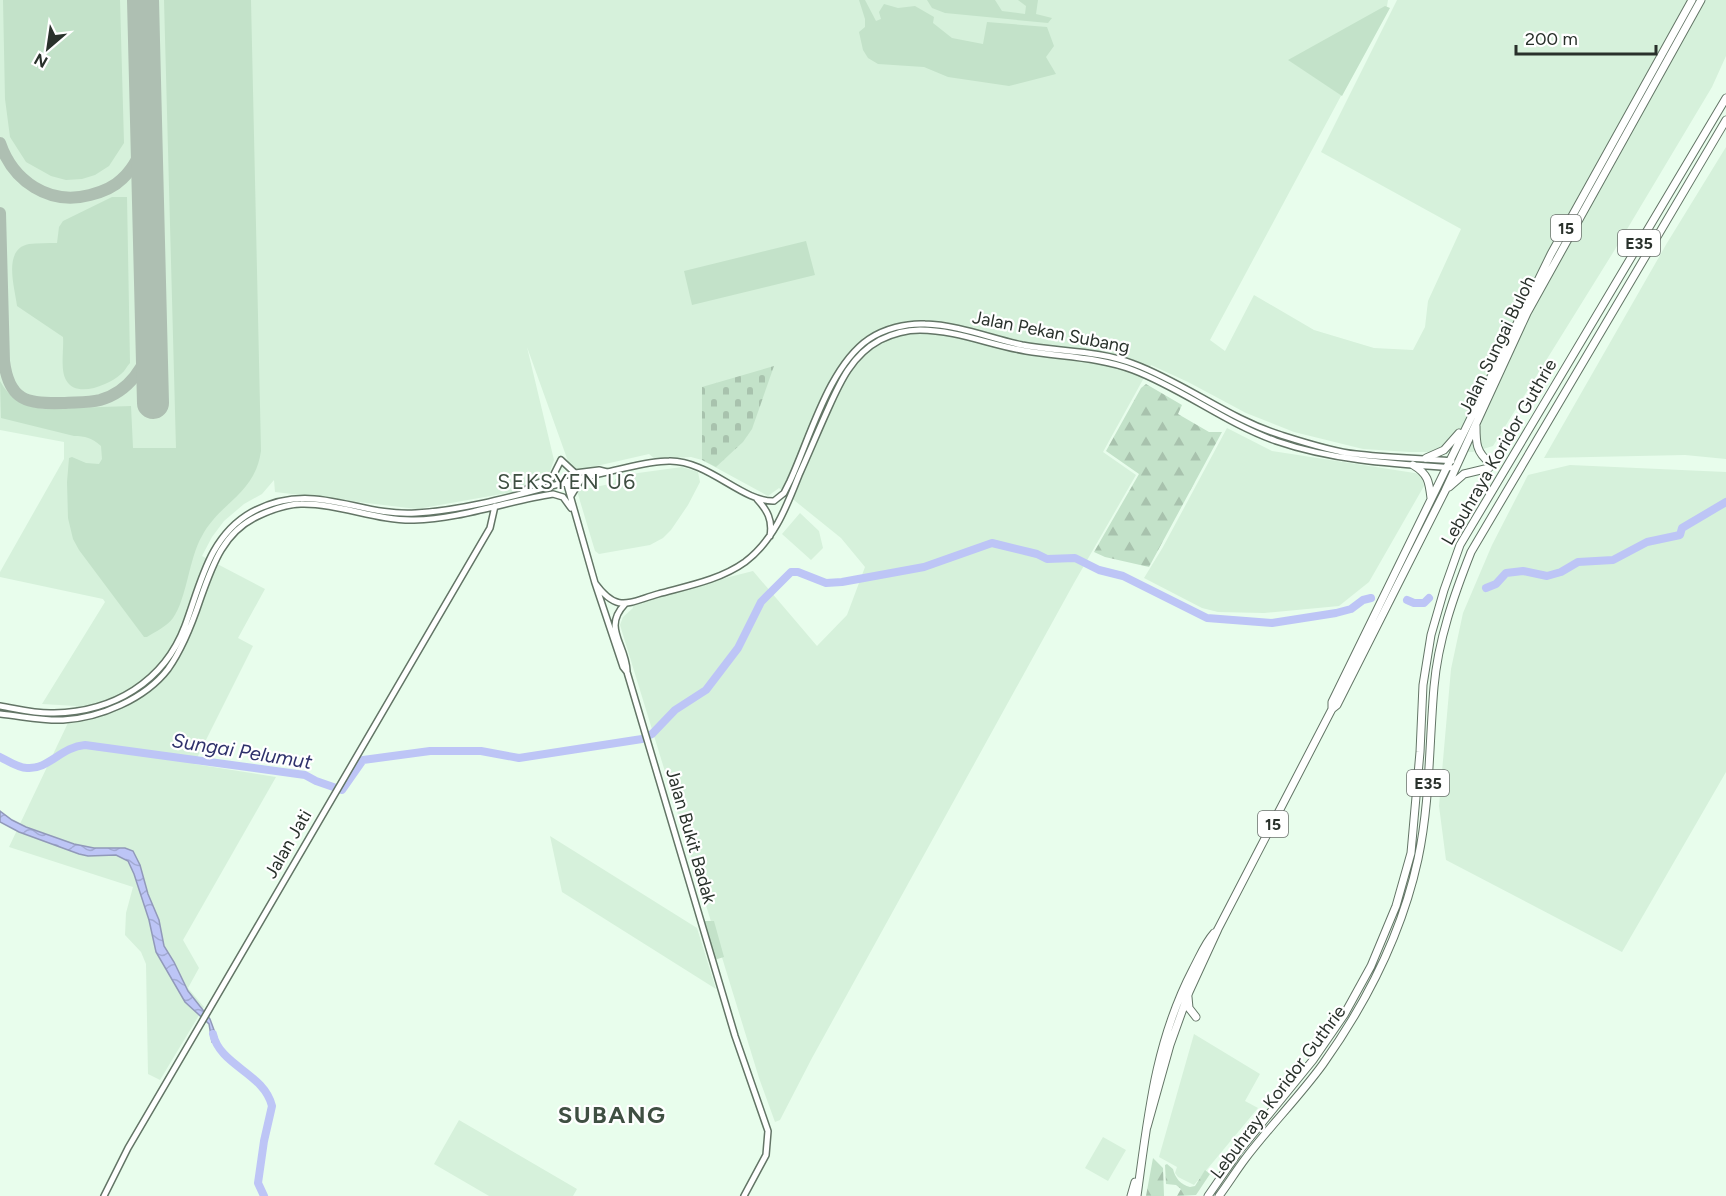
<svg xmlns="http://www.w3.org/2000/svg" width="1726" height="1196" font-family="Figtree,sans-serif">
  <defs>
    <pattern id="forest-firs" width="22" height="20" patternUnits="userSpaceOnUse" patternTransform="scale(1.5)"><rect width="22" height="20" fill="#c3e2c9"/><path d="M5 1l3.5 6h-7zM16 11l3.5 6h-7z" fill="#a8c2ad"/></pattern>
    <pattern id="cemetery-stones" width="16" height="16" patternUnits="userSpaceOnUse" patternTransform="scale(1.5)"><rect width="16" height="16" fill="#c3e2c9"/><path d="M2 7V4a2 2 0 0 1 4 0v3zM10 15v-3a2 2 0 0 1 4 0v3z" fill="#a8c2ad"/></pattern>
    <pattern id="water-waves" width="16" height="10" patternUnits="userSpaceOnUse" patternTransform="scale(1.5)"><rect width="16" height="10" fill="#bdc5f6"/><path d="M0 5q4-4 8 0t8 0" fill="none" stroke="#a2aad3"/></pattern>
  </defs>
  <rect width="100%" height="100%" fill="#e8fdec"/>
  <!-- built -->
  <path fill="#d6f1db" d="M0 0H1388L1386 12 1210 340 1225 351 1254 295 1314 330 1374 348 1413 350 1425 327 1428 301 1461 229 1321 152 1397 0H1726V56L1712 87 1614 251 1493 446 1473 452H1410L1363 449 1294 432 1246 413 1188 382 1151 365 1103 452 1136 475 1074 583 812 1058 780 1120 775 1122 759 1078 620 625 623 617 633 608 631 602 753 571 817 646 847 615 865 567 841 538 779 488 768 496 702 460 691 457 655 459 649 454 579 470 569 464 527 347 554 460 549 474 536 482 513 492 417 509 275 492 274 480 262 494 244 504 224 521 212 537 202 556 265 589 238 638 253 646 194 764 276 777 183 940 199 968 188 988 204 1007 160 1080 148 1074 146 964 141 952 125 935 126 913 133 887 9 847 76 706 42 704 105 602 103 599 0 577V572L64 459V442L0 430Z
    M1726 147V459L1685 455 1544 458 1667 243Z
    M1227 428 1272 451 1421 474 1424 486 1369 582 1339 606 1264 613 1218 612 1202 608 1144 578 1163 547Z
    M1570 465 1726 472V772L1622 952 1446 860 1439 806 1451 669 1463 613 1492 545 1528 475Z
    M682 467 698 472 700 482 688 505 671 530 663 538 650 545 599 554 595 551 577 491 614 483 615 479 638 473Z
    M800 513 819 531 823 548 811 560 782 534Z
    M550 836 697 928 716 989 562 892Z
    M1194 1034 1260 1074 1245 1101 1258 1108 1194 1185 1178 1177 1175 1173 1177 1167 1159 1157Z
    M459 1120 577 1189 573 1196H489L434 1164Z
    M1103 1137 1126 1150 1108 1181 1085 1168Z"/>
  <!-- grass -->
  <path fill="#c3e2c9" d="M3 0H120L124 143 109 166 95 175 82 179 66 180 51 176 26 162 10 137 5 99Z
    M164 0H251L261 451C255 494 220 502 202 536 189 558 187 598 173 618 167 626 155 632 147 637H144L79 550 73 539 68 518 67 482 69 458 72 457 86 463 99 464 102 459 101 446C92 438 85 436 74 436L1 418 0 381C9 398 24 406 43 409L131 406 133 448H176Z
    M859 0H865L876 21 881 19 879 12 884 4 898 8 915 6 934 17 933 23 952 38 983 44 987 22 1047 27 1054 46 1046 57 1056 74 1009 86 948 77 924 67 878 64 868 58 863 50 859 32 865 27V19Z
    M927 0H995L1002 11 1025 14 1026 6 1018 0H1038L1036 14 1052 18 1048 23 945 13 932 8Z
    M1385 6 1390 8 1342 96 1288 60Z
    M112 197H127L130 363C127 366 125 371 121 374 109 385 76 399 66 380 60 370 64 349 63 337L17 306C15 288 2 249 29 244 38 243 48 243 57 243L59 227 63 221Z
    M806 241 815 275 692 305 684 271Z
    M704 921H714L724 957 714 960Z"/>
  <!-- forest -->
  <path fill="url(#forest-firs)" d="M1146 384 1182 405 1178 414 1209 432H1222L1149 567 1105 557 1094 552 1139 474 1106 451 1141 388Z
    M1153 1158 1163 1168 1164 1196H1146Z
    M1167 1164 1173 1169C1175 1178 1181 1185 1190 1187L1195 1186 1205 1170 1210 1174 1196 1195 1177 1196 1181 1189 1176 1185 1166 1184 1165 1165Z"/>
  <!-- cemetery -->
  <path fill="url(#cemetery-stones)" d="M774 366 752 429 743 442 716 467 702 460V387Z"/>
  <!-- water -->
  <path fill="url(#water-waves)" stroke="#9199b9" stroke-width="1.5" d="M0 811 12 820 26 827 74 844 94 848H125L133 851 140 865 148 894 159 920 164 946 174 962 188 991 210 1019 218 1041 212 1042 209 1024 185 1002 156 952 149 920 134 874 128 861 116 855 88 856 79 854 19 832 0 822Z"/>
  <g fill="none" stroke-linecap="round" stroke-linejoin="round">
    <!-- river -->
    <path stroke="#bdc5f6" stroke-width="8" d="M1486 588 1496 584 1506 573 1523 571 1547 576 1561 572 1578 562 1613 560 1647 542 1680 535 1682 528 1726 502
      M1407 600 1414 603H1424L1429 598
      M0 757C8 761 18 768 27 768 48 770 61 747 85 745L305 775 316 781 342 790 363 760 430 751H481L519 758 642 739 652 734 675 710 706 690 738 648 761 602 791 572H798L826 583 842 582 924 567 992 543 1037 554 1047 559 1075 558 1099 570 1123 576 1207 618 1272 623 1336 613 1351 609 1363 600 1371 598
      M213 1034C220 1066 264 1073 272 1106L264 1141 258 1183 264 1196"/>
    <!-- taxiway -->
    <path stroke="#aebfb2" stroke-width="12" d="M0 143C13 181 49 206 90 195 102 192 113 188 122 179 135 167 141 152 147 136
      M0 213 4 361C9 401 27 404 63 403 75 402 88 403 100 400 129 392 146 366 152 339"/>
    <!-- runway -->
    <path stroke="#aebfb2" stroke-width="32" d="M143 0 153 403"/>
    <!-- secondary casing -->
    <g stroke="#637566" stroke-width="8">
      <path id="secondary" d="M561 460 575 473 599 470 607 472
        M566 481 595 583 623 667 627 672 735 1036 768 1131 766 1155 744 1196
        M523 492 532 485 552 478 561 460
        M571 496 582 478
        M757 499C767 510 773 520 770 536
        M595 583C617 613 627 603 658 594 687 586 720 580 745 562 774 540 786 508 799 475 809 453 818 431 828 409 840 382 852 355 880 340 892 334 906 330 920 330 956 330 990 345 1026 351 1061 357 1099 357 1133 370 1183 389 1225 423 1276 441 1334 461 1395 464 1455 468
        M625 604C602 628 626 644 627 671
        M0 706C18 709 36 714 54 713 113 712 164 682 185 626 201 583 209 536 252 512 313 479 357 517 416 513 481 509 544 486 607 472 627 468 649 461 669 461 708 460 742 502 774 501L784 493 790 481C810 438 829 366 869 339 884 329 906 323 925 324 958 325 990 338 1022 345 1059 352 1099 350 1134 364 1185 383 1229 419 1281 435 1303 442 1334 452 1356 454 1388 458 1420 458 1452 461
        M0 714C21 716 43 721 63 720 100 718 145 699 168 669 183 648 192 624 200 600 212 566 223 532 258 516 271 510 286 504 301 504 338 503 377 521 414 520 461 519 507 501 553 494L563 497 571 508
        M104 1196 128 1148 186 1049 490 528 495 506"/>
    </g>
    <!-- highway casing -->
    <g stroke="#637566" stroke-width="9">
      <path id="highway" d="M1476 426C1476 443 1476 452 1490 463
        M1426 458 1444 450 1459 433
        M1413 465C1428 474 1429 481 1431 498
        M1449 487 1464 474 1489 468
        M1332 709V702L1551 254 1692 0
        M1188 997 1189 1008 1196 1017
        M1147 1127 1170 1045 1189 992 1218 929 1332 709 1337 705 1445 491 1527 313 1701 0
        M1131 1196 1135 1182
        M1137 1196C1148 1116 1155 1042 1193 969 1200 956 1205 943 1214 933
        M1208 1196 1239 1151 1313 1060 1344 1015 1371 966 1396 906 1411 853 1420 752 1423 685 1431 635 1444 590 1460 545 1726 98
        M1219 1196C1228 1184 1236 1171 1245 1159 1270 1126 1299 1097 1323 1064 1367 1002 1402 933 1418 859 1430 803 1429 745 1434 687 1438 640 1454 595 1471 552L1726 120"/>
    </g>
    <!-- secondary -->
    <use href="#secondary" stroke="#fff" stroke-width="5"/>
    <!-- highway -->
    <use href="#highway" stroke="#fff" stroke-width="7"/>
  </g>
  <g text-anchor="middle" stroke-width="4.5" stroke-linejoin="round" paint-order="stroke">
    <!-- shield labels -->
    <g fill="#fff" stroke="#696f6b" stroke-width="1.5">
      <rect x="1551" y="215" width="30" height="26" rx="4.5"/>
      <rect x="1618" y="230" width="42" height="26" rx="4.5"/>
      <rect x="1407" y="770" width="42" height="26" rx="4.5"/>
      <rect x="1258" y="811" width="30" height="26" rx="4.5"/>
    </g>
    <g font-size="16" font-weight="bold" fill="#29312b">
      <text x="1566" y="234">15</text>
      <text x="1639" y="249">E35</text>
      <text x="1428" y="789">E35</text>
      <text x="1273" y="830">15</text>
    </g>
    <!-- street labels -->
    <g font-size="18" fill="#29312b" stroke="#fff">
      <text transform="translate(1051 332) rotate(11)" y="6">Jalan Pekan Subang</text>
      <text transform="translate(1497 345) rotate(-64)" y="6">Jalan Sungai Buloh</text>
      <text transform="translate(1499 452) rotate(-60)" y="6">Lebuhraya Koridor Guthrie</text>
      <text transform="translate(691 836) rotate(74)" y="6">Jalan Bukit Badak</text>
      <text transform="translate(288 844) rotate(-60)" y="6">Jalan Jati</text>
      <text transform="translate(1278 1092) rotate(-53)" y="6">Lebuhraya Koridor Guthrie</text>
    </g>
    <!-- water labels -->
    <g font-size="20" font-style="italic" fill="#2e316b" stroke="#fff">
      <text transform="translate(242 751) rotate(9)" y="7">Sungai Pelumut</text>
    </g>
    <!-- quarter labels -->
    <g font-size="21" letter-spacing="1.5" fill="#3f4f42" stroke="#fff">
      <text x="567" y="489">SEKSYEN U6</text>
    </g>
    <!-- district labels -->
    <g font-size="24" font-weight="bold" letter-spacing="1.5" fill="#3f4f42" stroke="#fff">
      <text x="612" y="1123">SUBANG</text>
    </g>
  </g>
  <!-- north arrow -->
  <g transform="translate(48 48) rotate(209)" stroke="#ffffff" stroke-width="4.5" paint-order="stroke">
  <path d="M0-4.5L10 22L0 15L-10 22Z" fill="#29312b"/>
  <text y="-9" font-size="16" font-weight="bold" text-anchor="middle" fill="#29312b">N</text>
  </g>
  <!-- scale -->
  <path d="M1516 45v9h140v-9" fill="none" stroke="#29312b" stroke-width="3"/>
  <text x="1525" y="45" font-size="18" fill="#29312b" stroke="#ffffff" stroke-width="4.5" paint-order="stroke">200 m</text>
</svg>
